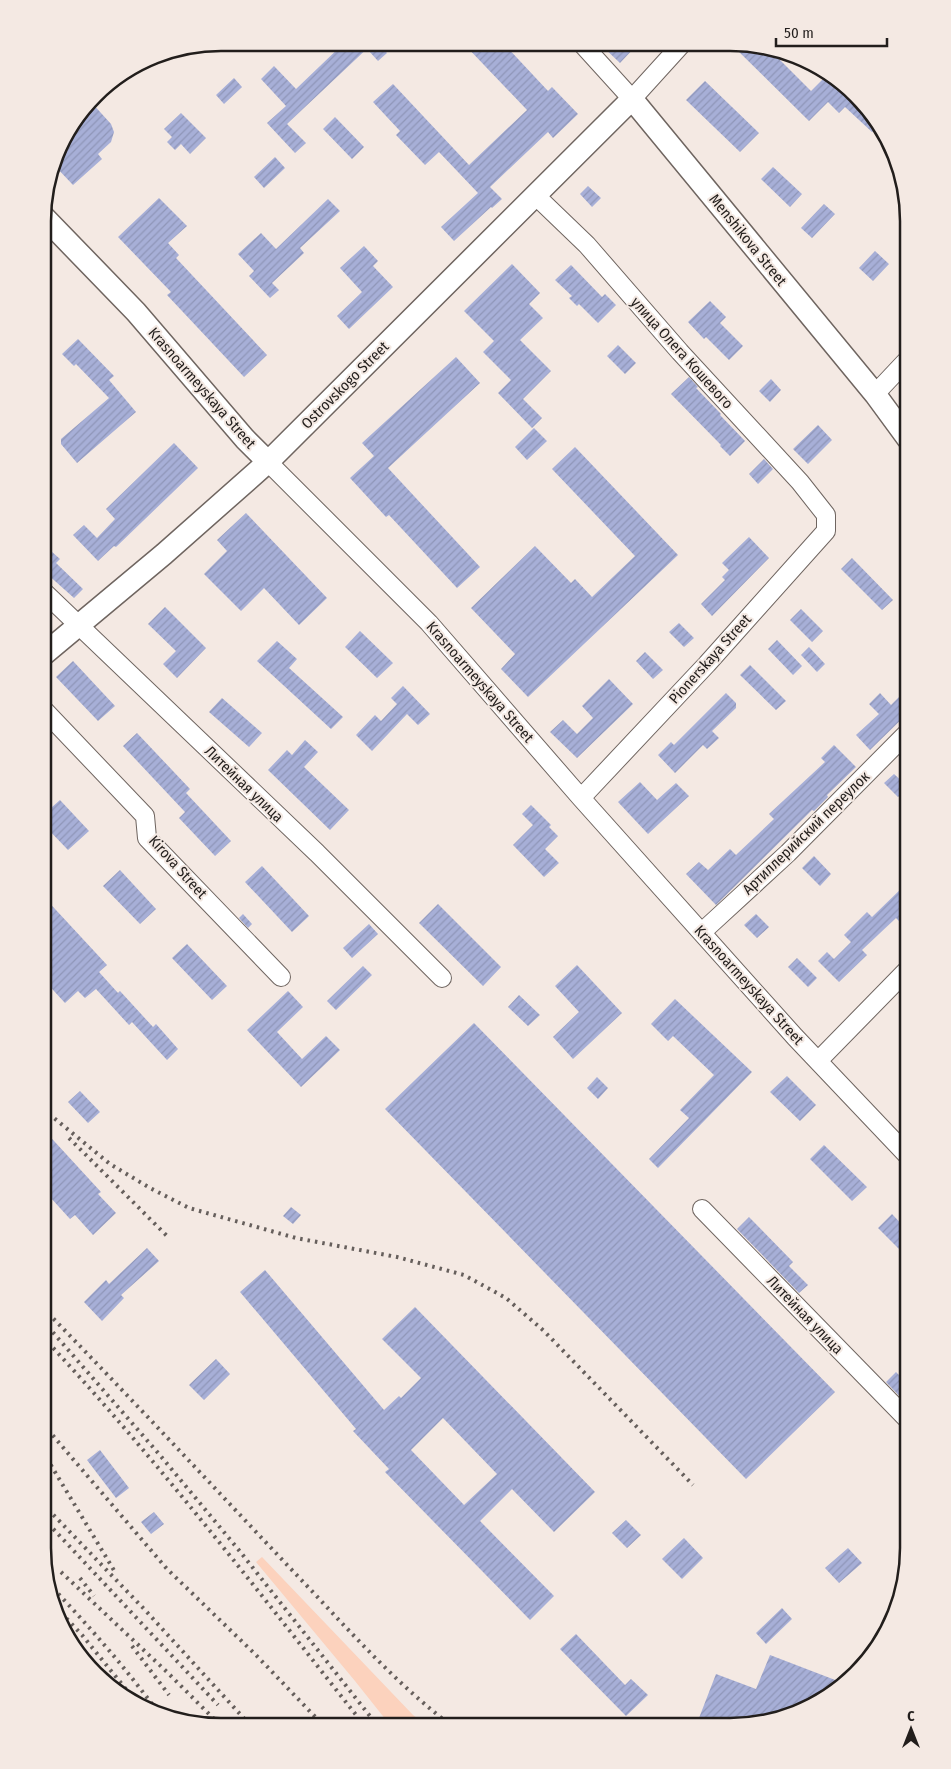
<svg xmlns="http://www.w3.org/2000/svg" width="951" height="1769" font-family="'Fira Sans Condensed',sans-serif">
  <defs>
    <pattern id="building-hatch" width="6" height="6" patternUnits="userSpaceOnUse" patternTransform="scale(1.25)"><rect width="6" height="6" fill="#a7afd7"/><path d="M-1 1l2-2M0 6l6-6M5 7l2-2" fill="none" stroke="#8f96b8"/></pattern>
  </defs>
  <rect width="100%" height="100%" fill="#f4e9e3"/>
  <!-- grass -->
  <path fill="#fcd2bd" d="M262 1557 413 1715 427 1726 390 1725 355 1681 256 1562Z"/>
  <!-- building -->
  <path fill="url(#building-hatch)" fill-rule="evenodd" d="M344 43H373L287 124 306 143 295 153 267 123 286 106 261 79 274 66 296 89Z
    M375 43H378L387 53 378 61 368 50Z
    M464 44H504L548 91 552 87 578 114 553 138 548 132 490 187 502 199 492 208 491 207 454 241 441 227 478 193 439 152 425 165 396 135 400 131 373 102 393 84 469 165 527 110Z
    M601 45H637L620 63Z
    M733 46 767 47 811 91 826 76 848 87 876 129 872 132 845 107 839 113 828 102 809 121Z
    M234 78 242 87 224 104 216 95Z
    M705 81 759 133 740 152 686 100Z
    M91 102 111 124 114 132 111 142 98 154 102 159 73 185 54 165 61 142Z
    M181 113 206 138 190 154 181 144 175 150 167 142 172 137 164 129Z
    M335 117 364 147 352 159 323 129Z
    M275 157 285 168 264 188 254 177Z
    M773 167 802 194 790 207 761 179Z
    M588 186 601 198 592 207 580 194Z
    M159 198 187 226 168 243 179 255 176 258 267 355 244 377 167 295 171 292 118 237Z
    M328 199 340 211 300 248 304 253 272 283 279 290 270 298 249 276 254 271 238 254 261 233 276 249Z
    M824 204 835 214 812 238 801 228Z
    M364 246 378 261 373 266 393 287 349 329 337 316 362 292 340 268Z
    M875 251 889 264 873 281 859 268Z
    M512 264 540 293 529 304 543 318 520 340 551 371 523 399 542 418 532 428 498 393 511 380 483 352 494 341 464 311Z
    M571 265 602 297 605 294 616 305 598 323 579 304 577 306 569 298 572 296 555 280Z
    M710 301 726 317 720 323 743 346 729 360 706 337 704 339 688 322Z
    M78 339 114 376 109 380 136 412 77 463 61 444V439L109 398 76 364 74 366 62 354Z
    M618 345 636 363 625 374 607 356Z
    M456 357 480 383 388 468 480 567 457 588 389 515 386 517 350 478 374 456 362 443Z
    M689 377 698 387 696 388 721 414 720 415 745 441 730 456 720 446 721 445 671 394Z
    M771 379 781 390 770 402 759 391Z
    M818 425 832 440 808 464 793 449Z
    M534 428 547 441 527 460 515 447Z
    M174 443 198 468 116 547 114 546 98 561 73 535 84 525 97 538 115 519 106 509Z
    M575 447 678 555 528 697 501 669 515 654 471 608 535 546 571 583 575 579 592 597 635 556 552 469Z
    M764 459 773 469 758 484 749 474Z
    M246 513 327 598 299 625 264 588 241 611 204 574 227 551 217 540Z
    M749 537 769 558 712 616 701 604 725 580 722 577 729 570 722 563Z
    M51 551 60 559 56 563 83 589 74 598 46 573 44 576V552L47 555Z
    M852 558 893 600 882 610 841 569Z
    M165 607 206 648 177 678 163 664 176 651 148 624Z
    M801 609 823 631 812 642 790 620Z
    M679 623 694 638 684 647 669 632Z
    M360 631 393 663 377 678 345 647Z
    M777 640 802 666 793 675 768 649Z
    M277 641 297 659 289 668 343 717 331 729 257 661Z
    M809 647 825 664 817 672 801 655Z
    M645 652 663 670 653 679 636 661Z
    M73 661 115 706 98 721 56 677Z
    M750 665 786 701 776 710 740 675Z
    M609 679 633 704 577 758 550 732 563 720 577 734 593 718 582 706Z
    M403 686 430 714 418 725 407 714 372 751 356 735 375 715 381 721 397 704 391 698Z
    M908 688V713L870 750 856 735 879 714 869 704 880 693 891 705Z
    M726 693 736 703V708L712 731 719 738 707 749 703 745 675 773 658 755 671 742 674 745Z
    M222 698 262 733 249 747 209 712Z
    M137 733 190 789 186 793 231 841 215 856 179 818 185 812 123 746Z
    M305 740 318 752 304 767 349 810 330 830 268 770 287 750 292 755Z
    M834 745 856 767 827 795 828 797 814 811 812 810 716 905 686 874 699 862 708 870 730 849 736 855 774 819 769 814 825 762 821 758Z
    M894 774 908 787 898 797 884 783Z
    M640 782 657 800 676 783 689 796 648 834 618 802Z
    M60 800 89 831 68 850 43 824V815Z
    M531 805 551 825 549 827 558 836 545 849 559 863 544 877 513 845 533 825 522 814Z
    M814 856 831 874 820 886 802 868Z
    M262 866 309 916 292 932 245 882Z
    M120 870 156 909 140 924 103 886Z
    M908 882V912L899 921 896 918 862 950 867 955 839 982 818 961 827 952 834 959 851 942 844 935 867 912 872 917Z
    M43 896 107 965 99 972 118 993 120 991 153 1027 156 1024 178 1049 167 1060 132 1022 129 1025 96 989 85 998 78 991 65 1003 43 979Z
    M438 904 501 967 483 986 419 923Z
    M243 914 252 924 248 928 239 918Z
    M756 914 769 927 757 938 744 925Z
    M369 924 378 934 352 958 343 948Z
    M187 944 227 986 212 1000 172 958Z
    M797 958 817 978 808 987 788 967Z
    M577 965 622 1013 573 1059 553 1037 579 1012 555 986Z
    M363 966 372 975 336 1010 327 1001Z
    M288 991 303 1007 277 1032 302 1059 326 1036 340 1050 301 1087 247 1030Z
    M519 995 540 1015 528 1026 508 1007Z
    M675 999 752 1072 658 1168 649 1159 689 1118 680 1110 714 1075 673 1036 668 1041 651 1024Z
    M474 1023 835 1392 746 1479 385 1109Z
    M787 1076 816 1105 800 1121 770 1092Z
    M597 1077 608 1088 598 1099 587 1088Z
    M80 1091 100 1112 88 1123 68 1102Z
    M43 1129 101 1192 98 1194 116 1213 93 1235 75 1215 70 1219 50 1197 43 1203Z
    M824 1145 867 1187 852 1201 810 1159Z
    M291 1207 301 1215 293 1224 283 1216Z
    M892 1214 908 1231V1258L878 1228Z
    M749 1217 793 1262 789 1266 808 1285 799 1293 737 1229Z
    M147 1248 159 1261 121 1295 124 1298 102 1321 84 1302 106 1280 109 1284Z
    M265 1270 384 1410 399 1396 401 1398 421 1378 382 1339 415 1307 595 1492 554 1532 512 1489 480 1521 554 1596 530 1620 385 1472 389 1469 353 1431 356 1429 240 1292ZM443 1418 497 1474 464 1505 411 1450Z
    M216 1359 230 1374 204 1400 189 1385Z
    M896 1372 908 1384V1405L886 1382Z
    M100 1450 129 1488 116 1498 87 1460Z
    M154 1512 164 1524 151 1534 141 1522Z
    M626 1520 641 1535 627 1548 612 1533Z
    M684 1538 703 1558 682 1579 662 1559Z
    M848 1548 862 1563 839 1583 825 1568Z
    M782 1608 792 1619 766 1644 756 1633Z
    M576 1634 625 1685 631 1679 648 1695 626 1716 560 1649Z
    M770 1655 843 1683 829 1696 787 1717 730 1726H703L705 1721 699 1718 716 1674 756 1689Z"/>
  <g fill="none" stroke-linecap="round" stroke-linejoin="round">
    <!-- minor casing -->
    <g stroke="#6f6560" stroke-width="20">
      <path id="minor" d="M583 45 632 99 681 45
        M535 195 587 245 680 352 800 482 826 515V531L707 664 581 798
        M875 394 908 359
        M268 462 429 623 581 798 795 1037 908 1156
        M44 592 317 853 442 978
        M43 709 145 816 147 838 281 977
        M702 932 788 853 908 732
        M818 1061 908 969
        M702 1209 908 1420"/>
    </g>
    <!-- tertiary casing -->
    <g stroke="#6f6560" stroke-width="24">
      <path id="tertiary" d="M44 217 136 312 245 439 268 462
        M43 655 164 554 268 462 632 99 875 394 908 439"/>
    </g>
    <!-- minor -->
    <use href="#minor" stroke="#fff" stroke-width="18"/>
    <!-- tertiary -->
    <use href="#tertiary" stroke="#fff" stroke-width="21"/>
    <!-- rail -->
    <path stroke="#665f5c" stroke-width="4" stroke-dasharray="2.5 5" stroke-linecap="butt" d="M43 1109 110 1164 150 1188 189 1208 296 1238 397 1257 464 1275 506 1298 544 1331 693 1485
      M69 1138 169 1238
      M43 1308C126 1393 208 1481 290 1568 342 1622 392 1681 452 1726
      M43 1321 159 1454 238 1549 377 1725
      M43 1337C157 1459 261 1595 364 1725
      M43 1424 167 1569 255 1654 323 1725
      M43 1452 115 1572
      M43 1504 145 1610 250 1725
      M43 1518 218 1705
      M61 1572 168 1673 220 1725
      M80 1578 94 1596
      M48 1583C88 1625 126 1668 160 1715
      M51 1602 82 1635 138 1704
      M132 1646 169 1695
      M187 1717 191 1723"/>
  </g>
  <g text-anchor="middle" stroke-width="4" stroke-linejoin="round" paint-order="stroke">
    <!-- street labels -->
    <g font-size="15" fill="#221e1c" stroke="#f4e9e3">
      <text transform="translate(748 240) rotate(51)" y="5">Menshikova Street</text>
      <text transform="translate(682 353) rotate(48)" y="5">улица Олега Кошевого</text>
      <text transform="translate(345 385) rotate(-45)" y="5">Ostrovskogo Street</text>
      <text transform="translate(202 388) rotate(49)" y="5">Krasnoarmeyskaya Street</text>
      <text transform="translate(710 659) rotate(-48)" y="5">Pionerskaya Street</text>
      <text transform="translate(480 682) rotate(49)" y="5">Krasnoarmeyskaya Street</text>
      <text transform="translate(244 784) rotate(44)" y="5">Литейная улица</text>
      <text transform="translate(806 833) rotate(-44)" y="5">Артиллерийский переулок</text>
      <text transform="translate(178 867) rotate(48)" y="5">Kirova Street</text>
      <text transform="translate(749 985) rotate(48)" y="5">Krasnoarmeyskaya Street</text>
      <text transform="translate(805 1315) rotate(46)" y="5">Литейная улица</text>
    </g>
  </g>
  <!-- crop -->
  <path d="M0 0H951V1769H0ZM221 51H730A170 170 0 0 1 900 221V1548A170 170 0 0 1 730 1718H221A170 170 0 0 1 51 1548V221A170 170 0 0 1 221 51Z" fill="#f4e9e3" fill-rule="evenodd"/>
  <path fill="none" stroke="#221e1c" stroke-width="2.5" d="M221 51H730A170 170 0 0 1 900 221V1548A170 170 0 0 1 730 1718H221A170 170 0 0 1 51 1548V221A170 170 0 0 1 221 51Z"/>
  <!-- north arrow -->
  <g transform="translate(911 1729)" stroke="#f4e9e3" stroke-width="4" paint-order="stroke">
  <path d="M0-4L9 19L0 12L-9 19Z" fill="#221e1c"/>
  <text y="-8" font-size="14" font-weight="bold" text-anchor="middle" fill="#221e1c">С</text>
  </g>
  <!-- scale -->
  <path d="M776 38v8h111v-8" fill="none" stroke="#221e1c" stroke-width="2.5"/>
  <text x="784" y="38" font-size="15" fill="#221e1c" stroke="#f4e9e3" stroke-width="4" paint-order="stroke">50 m</text>
</svg>
